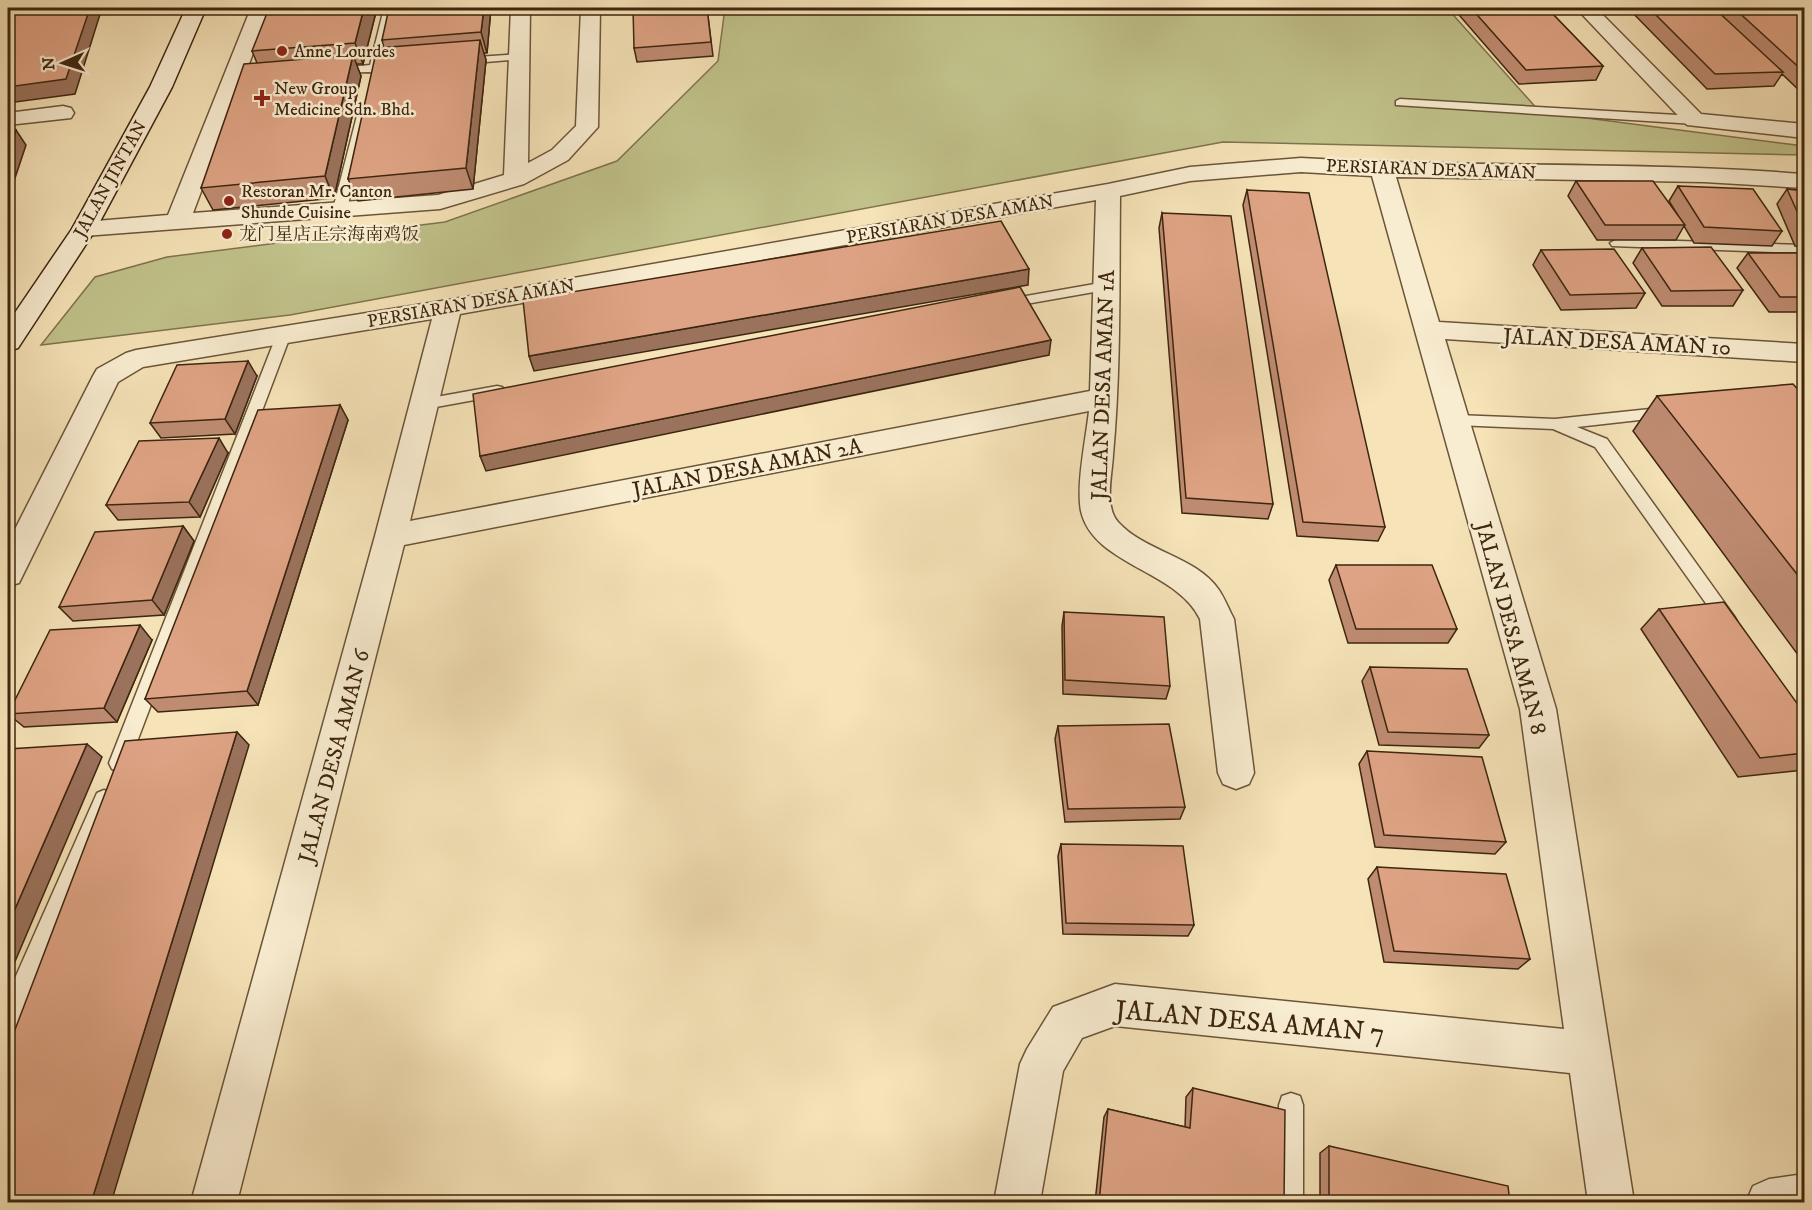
<svg xmlns="http://www.w3.org/2000/svg" width="1812" height="1210" font-family="'IM FELL DW Pica','Noto Serif SC',serif">
  <rect width="100%" height="100%" fill="#f6e3b8"/>
  <filter id="stains"><feTurbulence type="fractalNoise" baseFrequency=".00333" numOctaves="4"/><feColorMatrix values="0 0 0 0 .2 0 0 0 0 .09 0 0 0 0 .02 0 0 0 .5 -.17"/></filter>
  <radialGradient id="worn" r=".72"><stop offset=".6" stop-color="#630" stop-opacity="0"/><stop offset="1" stop-color="#630" stop-opacity=".3"/></radialGradient>
  <!-- green -->
  <path fill="#c1c28b" stroke="#7f744d" stroke-width="1.5" d="M725 8H1447L1540 112 1804 146V155L1223 142 290 315 41 345 95 277 167 257 445 222 617 161 718 61Z"/>
  <g fill="none" stroke-linecap="round" stroke-linejoin="round">
    <!-- lane casing -->
    <g stroke="#6b5539" stroke-width="3">
      <path id="lane" d="M384 8H394L381 64H399V68L374 73 369 72 332 73 330 71 336 68 370 65Z
        M519 54 523 55V59L462 64 456 61 462 58Z
        M1400 99 1695 116 1701 120 1695 124 1396 105V101Z
        M365 104 371 108 347 209 345 212H335L333 209 359 108Z
        M1617 239 1804 245V253L1612 246 1610 243Z
        M1106 282 1113 286 1111 289 1003 308 996 304 1003 300Z
        M284 329 291 334 129 763 126 769 119 772 112 769 109 763 277 334Z
        M497 386 502 387 505 391 502 395 425 409 420 408 417 404 420 400 425 399Z
        M1669 407 1675 408 1677 412 1675 416 1577 427 1607 439 1734 616 1737 621 1734 626 1728 628 1722 626 1595 447 1553 429 1456 425 1450 424 1448 420 1450 416 1456 415 1555 419Z
        M104 790 111 793 114 799 16 1028 8 1032V994L97 793Z
        M1291 1093 1300 1096 1303 1105V1202H1277L1279 1105 1282 1096Z"/>
    </g>
    <!-- street casing -->
    <g stroke="#6b5539" stroke-width="3">
      <path id="street" d="M251 8H270L193 213 438 195 504 175 511 8H530L528 163 552 150 576 126 581 8H600L598 127 568 160 524 184 440 209 84 236 75 234 72 229 75 224 84 222 168 215Z
        M1576 8H1596L1701 114 1804 124V138L1687 125Z
        M63 106 71 108 74 113 71 118 8 125V113Z
        M1301 158C1469 168 1637 161 1804 174V188L1704 182 1396 177 1439 322 1804 344V362L1445 339 1556 709 1634 1202H1588L1570 1073 1115 1026 1082 1038 1063 1071 1040 1202H994L1020 1064 1027 1049 1053 1007 1115 984 1564 1029 1520 709 1372 176 1301 172 1190 181 1120 196C1119 282 1121 369 1113 455 1112 475 1104 506 1118 522 1145 552 1196 556 1219 590 1225 599 1229 610 1234 619L1254 773 1249 784 1236 789 1223 784 1218 773 1200 619C1177 570 1093 565 1081 511 1076 485 1086 438 1089 411L404 545 237 1202H191L375 536 432 319 143 367 118 382 19 583 8 586V543L93 376 97 369 126 353 136 350 448 300 1108 184 1190 167ZM1096 200 1090 391 410 521 460 314Z
        M1804 1174V1202H1746L1753 1186 1769 1179Z"/>
    </g>
    <!-- secondary casing -->
    <g stroke="#3d260f" stroke-width="3">
      <path id="secondary" d="M186 8H206L172 87 96 229 18 348 8 351V323L72 229 150 87Z"/>
    </g>
    <!-- lane -->
    <use href="#lane" fill="#f9edd1" fill-rule="evenodd"/>
    <!-- street -->
    <use href="#street" fill="#f9edd1" fill-rule="evenodd"/>
    <!-- secondary -->
    <use href="#secondary" fill="#f9edd1" fill-rule="evenodd"/>
  </g>
  <!-- wall -->
  <path fill="#bf8c72" stroke="#3d260f" stroke-width="1.5" d="M377 8 363 64H356L361 76 334 198 213 210 201 188 257 63 252 51Z
    M491 8 487 53H484L486 60 473 189 358 201 348 179 384 48 382 40Z
    M707 8 713 56 637 62 634 48Z
    M1453 8H1547L1603 66 1596 80 1519 84Z
    M1628 8H1804V95L1782 74 1774 86 1707 89Z
    M1576 181 1677 214 1669 201 1678 186 1782 231 1772 246 1694 243 1684 226 1676 240H1597L1568 196Z
    M1787 189 1804 191V247L1795 246 1777 204Z
    M1247 190 1385 527 1378 541 1297 536 1243 205Z
    M1162 213 1273 504 1268 519 1182 513 1159 228Z
    M1642 248 1743 290 1733 306H1662L1633 263Z
    M1541 250 1645 293 1636 308 1561 310 1533 265Z
    M1748 253H1804V312H1769L1737 268Z
    M257 376 235 434 161 438 150 423Z
    M1657 396H1804V663L1633 431Z
    M340 405 348 420 258 705 158 712 145 699Z
    M228 453 200 517 118 520 106 505Z
    M183 526 194 541 164 615 73 621 59 607Z
    M1336 565 1457 629 1448 643H1348L1329 580Z
    M1659 609 1804 713V770L1738 777 1641 629Z
    M1064 612 1170 686 1166 699 1063 694 1062 626Z
    M152 640 117 722 24 727 8 714Z
    M1370 667 1489 735 1479 748 1379 745 1362 681Z
    M1058 726 1185 807 1180 819 1065 822 1055 739Z
    M1367 751 1506 842 1495 854 1375 847 1359 764Z
    M1061 844 1194 925 1188 936 1063 934 1058 856Z
    M1377 867 1530 959 1518 969 1384 962 1368 879Z
    M1193 1088 1284 1203H1095L1104 1117 1108 1109 1185 1127 1186 1097Z
    M1329 1146 1510 1203H1320V1153Z"/>
  <!-- shaded-wall -->
  <path fill="#9b725c" stroke="#3d260f" stroke-width="1.5" d="M90 8H102L75 94 8 103V87Z
    M364 8H377L363 64 355 43Z
    M484 8H491L487 53 481 32Z
    M480 40 486 60 473 189 466 168Z
    M353 55 361 76 334 198 325 176Z
    M16 130 26 145 13 184 8 185V155Z
    M1029 269 1028 285 534 371 529 356Z
    M1051 340 1049 355 486 471 480 456Z
    M248 361 257 376 235 434 225 419Z
    M340 405 348 420 258 705 247 691Z
    M219 438 228 453 200 517 189 502Z
    M183 526 194 541 164 615 152 600Z
    M140 625 152 640 117 722 104 708Z
    M237 732 249 745 111 1203H91Z
    M87 744 102 757 8 978V925Z"/>
  <!-- building -->
  <path fill="#dea384" stroke="#3d260f" stroke-width="1.5" d="M8 8H90L66 79 8 87Z
    M269 8H364L355 43 252 51Z
    M389 8H484L481 32 382 40Z
    M633 8H707L711 42 634 48Z
    M1471 8H1547L1603 66 1526 70Z
    M1649 8H1714L1783 72 1715 74Z
    M1734 8H1804V72Z
    M480 40 466 168 348 179 377 48Z
    M353 55 325 176 201 188 244 64Z
    M16 130 8 155V131Z
    M1576 181H1653L1685 225H1605Z
    M1678 186 1753 189 1782 231 1704 227Z
    M1787 189 1804 191V227Z
    M1247 190 1309 193 1385 527 1303 522Z
    M1162 213 1231 216 1273 504 1186 498Z
    M1001 221 1029 269 529 356 523 300Z
    M1711 247 1743 290 1671 291 1642 248Z
    M1614 249 1645 293 1570 295 1541 250Z
    M1748 253H1804V297H1780Z
    M1020 287 1051 340 480 456 473 394Z
    M248 361 225 419 150 423 177 365Z
    M1793 384 1804 396V583L1657 396Z
    M340 405 247 691 145 699 258 410Z
    M219 438 189 502 106 505 139 441Z
    M183 526 152 600 59 607 95 532Z
    M1336 565H1432L1457 629H1356Z
    M1724 602 1804 713V753L1760 758 1659 609Z
    M1064 612 1164 617 1170 686 1065 680Z
    M140 625 104 708 8 714 50 630Z
    M1370 667 1467 669 1489 735 1388 732Z
    M1169 724 1185 807 1068 809 1058 726Z
    M237 732 91 1203H8V1048L125 741Z
    M87 744 8 925V749Z
    M1367 751 1482 757 1506 842 1384 835Z
    M1061 844 1183 846 1194 925 1066 923Z
    M1377 867 1506 874 1530 959 1394 951Z
    M1193 1088 1285 1110 1284 1203H1099L1108 1109 1190 1128Z
    M1329 1146 1508 1186 1510 1203H1329Z"/>
  <!-- markers -->
  <g fill="#8f2418" stroke="#f9edd1" stroke-width="2">
    <circle cx="282" cy="51" r="6"/>
    <path d="M259 89h6v6h6v6h-6v6h-6v-6h-6v-6h6z"/>
    <circle cx="229" cy="201" r="6"/>
    <circle cx="227" cy="234" r="6"/>
  </g>
  <g text-anchor="middle" stroke-width="5" stroke-linejoin="round" paint-order="stroke">
    <!-- far-poi labels -->
    <g font-size="18" fill="#3d260f" stroke="#f9edd1" text-anchor="start">
      <text x="294" y="57">Anne Lourdes</text>
      <text x="274" y="94">New Group<tspan x="274" dy="21">Medicine Sdn. Bhd.</tspan></text>
      <text x="241" y="197">Restoran Mr. Canton<tspan x="241" dy="21">Shunde Cuisine</tspan></text>
      <text x="239" y="240">龙门星店正宗海南鸡饭</text>
    </g>
    <!-- far-street labels -->
    <g font-size="18" fill="#3d260f" stroke="#f9edd1">
      <text transform="translate(1431 169) rotate(2)" y="6">PERSIARAN DESA AMAN</text>
      <text transform="translate(110 179) rotate(-61)" y="6">JALAN JINTAN</text>
      <text transform="translate(950 219) rotate(-10)" y="6">PERSIARAN DESA AMAN</text>
      <text transform="translate(471 303) rotate(-10)" y="6">PERSIARAN DESA AMAN</text>
    </g>
    <!-- street labels -->
    <g font-size="22" fill="#3d260f" stroke="#f9edd1">
      <text transform="translate(1617 341) rotate(3)" y="8">JALAN DESA AMAN 10</text>
      <text transform="translate(1102 385) rotate(-88)" y="8">JALAN DESA AMAN 1A</text>
      <text transform="translate(747 467) rotate(-11)" y="8">JALAN DESA AMAN 2A</text>
      <text transform="translate(1512 628) rotate(75)" y="8">JALAN DESA AMAN 8</text>
      <text transform="translate(333 756) rotate(-75)" y="8">JALAN DESA AMAN 6</text>
    </g>
    <!-- near-street labels -->
    <g font-size="27" fill="#3d260f" stroke="#f9edd1">
      <text transform="translate(1250 1021) rotate(5)" y="9">JALAN DESA AMAN 7</text>
    </g>
  </g>
  <!-- margin -->
  <rect width="1812" height="1210" fill="none" stroke="#f6e3b8" stroke-width="30"/>
  <rect x="9" y="9" width="1794" height="1192" fill="none" stroke="#3d260f" stroke-width="3"/>
  <rect x="15" y="15" width="1782" height="1180" fill="none" stroke="#3d260f" stroke-width="1.5"/>
  <!-- north arrow -->
  <g transform="translate(63 63) rotate(267)" stroke="#f9edd1" stroke-width="4.5" paint-order="stroke">
  <path d="M0-4.5L10 22L0 15L-10 22Z" fill="#3d260f"/>
  <text y="-9" font-size="16" font-weight="bold" text-anchor="middle" fill="#3d260f">N</text>
  </g>
  <rect width="100%" height="100%" filter="url(#stains)"/>
  <rect width="100%" height="100%" fill="url(#worn)"/>
</svg>
